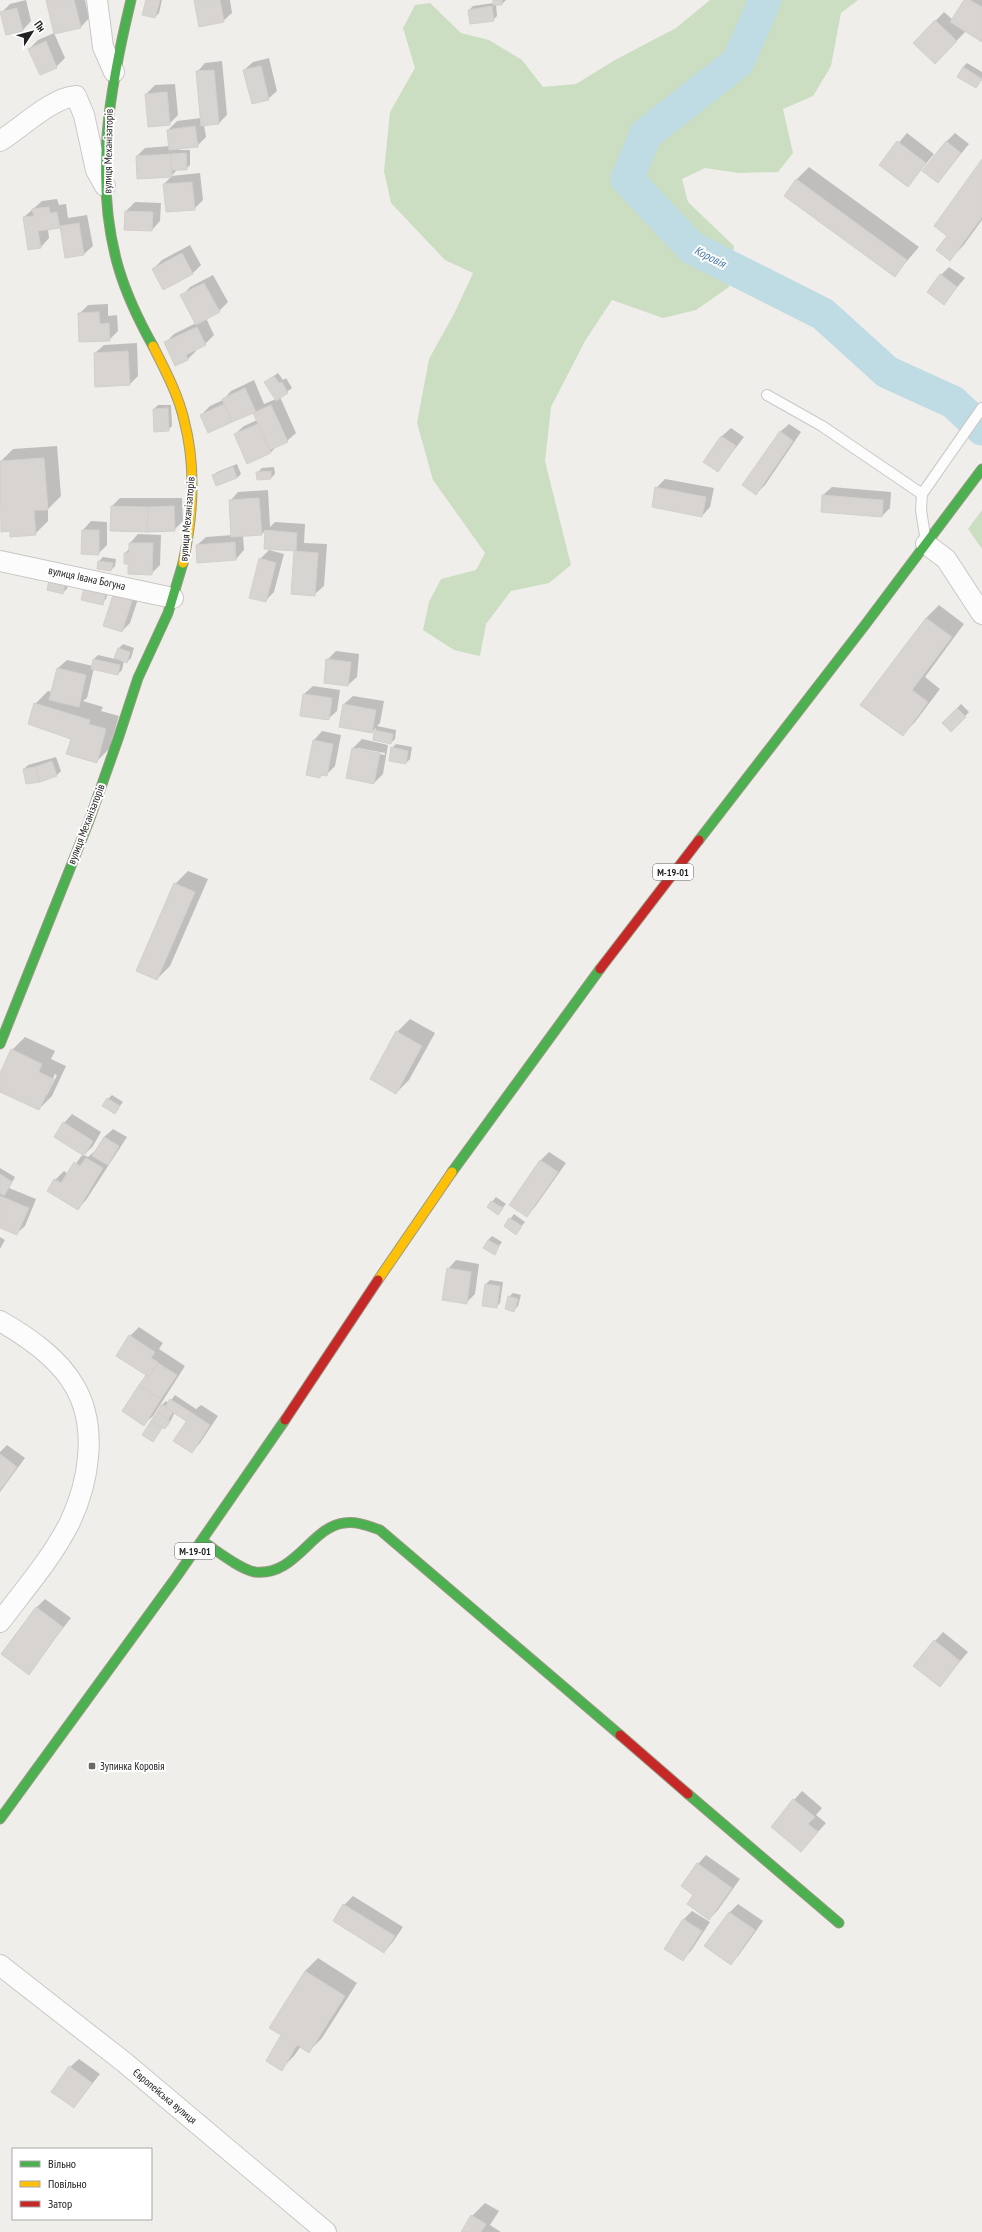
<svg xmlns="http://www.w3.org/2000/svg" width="982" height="2232" font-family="'PT Sans Narrow',sans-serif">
  <rect width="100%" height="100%" fill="#f0eeeb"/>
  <!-- forest -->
  <path fill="#cbdec1" d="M710 0H858L841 13 831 66 813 96 783 109 793 153 778 172 739 173 705 168 682 179 688 202 734 246 729 287 696 310 663 318 612 300 585 341 551 407 545 461 571 565 549 583 511 591 486 624 480 656 454 650 423 630 429 602 441 579 476 570 485 553 433 480 417 423 429 359 456 310 473 273 445 260 391 203 384 171 390 112 415 68 403 28 415 5 430 3 461 33 489 40 522 60 543 87 576 84 615 60 676 28Z
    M982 510V549L968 529Z"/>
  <!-- shadow -->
  <path fill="#0003" fill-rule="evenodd" d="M26 0 31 21 23 30 7 34 1 13 10 4Z
    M47 0H85L89 18 81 27Z
    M147 0H162L159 13 155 17Z
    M195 0H230L232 13 223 21Z
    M494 0H506L502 4H496L497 16 493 20 469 10 473 6 494 3Z
    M965 0H982V40L966 31 944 54 914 43 944 12 953 20Z
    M54 33 65 58 56 67 40 74 29 49 38 40Z
    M269 58 277 91 268 99 244 70 253 62Z
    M222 61 227 115 219 123 204 125 206 137 197 146 179 148V150H190V165L186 169H178L171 176 200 173 203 200 194 209 164 184 172 176 138 178 137 156 145 148 170 146 168 130 177 121 201 118 197 72 205 63Z
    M967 63 982 72V80L976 87 963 67Z
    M175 84 178 115 169 124 146 94 155 85Z
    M907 133 934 154 908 186 880 165Z
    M955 133 969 144 938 182 946 142Z
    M982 161V220L963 246 950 259 948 236Z
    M809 167 919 247 895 275 796 180Z
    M57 199 59 205 66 204 68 218 87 215 93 246 84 254 66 257 61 227 48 229 49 238 41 247 24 217 42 201Z
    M135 202 161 203 160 221 152 230 125 229 126 211Z
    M190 245 201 265 192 274 153 269 162 260Z
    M949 267 965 278 943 304 941 275Z
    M213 275 228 302 219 311 206 318 214 335 205 344 195 349 196 351 188 359 176 365 165 343 174 334 196 323 182 296 190 287Z
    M108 304V316L117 315 118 331 109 340 79 314 88 305Z
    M137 343 138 376 130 384 95 353 104 345Z
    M278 373 283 380 286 378 292 388 280 397 296 433 287 441 277 446 270 453 235 434 244 426 257 420 254 412 209 432 201 415 210 406 223 400 231 391 254 380 264 404 276 399 265 382Z
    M158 405H171L172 426 168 430 154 409Z
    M789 424 801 432 765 485 756 494 780 432Z
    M731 428 744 437 718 471 705 462 722 436Z
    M57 446 61 496 48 509V521L35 534 11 530H2L0 462 13 449Z
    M237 464 241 474 237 478 213 476 217 472Z
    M274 467 275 474 271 478 257 473 262 468Z
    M665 479 714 488 710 507 702 516 656 488Z
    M832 487 891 492 890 508 882 516 823 495Z
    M268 490 270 527 275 522 305 524 304 543 327 544 324 586 315 594 292 593 295 550 265 548 266 530 262 534 243 535 244 550 236 559 197 545 206 537 232 535 230 501 238 492Z
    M120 498H182L183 521 174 530 112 506Z
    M91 521 107 522V545L98 554 83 530Z
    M138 534 161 535 160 565 151 574 129 563 125 553 130 548V543Z
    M269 550 284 554 274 592 265 601 260 559Z
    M103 557 116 559 115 566 111 570 99 561Z
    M68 580 67 589 62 593 48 589Z
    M109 588 106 599 102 603 83 599Z
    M140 593 130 623 122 631 113 596Z
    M939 605 964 624 925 677 940 689 915 722 902 735 862 705 926 618Z
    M123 644 134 648 131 658 127 662 124 661 122 670 118 674 94 668 87 698 83 701 103 707 101 711 119 716 109 749 96 762 35 704 48 691 52 692 58 668 67 660 93 666 94 659 98 655 115 659 119 648Z
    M336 651 359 654 357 677 348 685 327 660Z
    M313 686 340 690 337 711 328 719 304 694Z
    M353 696 384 701 380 723 377 726 396 730 395 739 391 743 374 740 376 728 372 732 344 704Z
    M961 704 969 712 951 731 943 723Z
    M322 731 341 735 335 766 326 775 323 774 320 777 314 740Z
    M362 739 388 745 383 774 374 783 347 778 353 748ZM358 748 385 753V755L358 750Z
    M396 744 412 747 410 759 406 763 392 748Z
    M56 757 61 771 57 775 27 783 24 769 28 765Z
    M188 871 208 879 170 966 157 979 175 884Z
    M410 1019 435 1033 409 1080 396 1093 397 1032Z
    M25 1037 55 1051 51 1059 66 1066 52 1096 39 1109 0 1091V1075L12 1050ZM55 1074 57 1075 47 1095H45Z
    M112 1095 123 1102 115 1112 108 1099Z
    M72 1114 101 1132 93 1146 84 1155 88 1157 96 1150 104 1137 113 1129 127 1137 86 1200 78 1209 48 1191 55 1180 64 1171 68 1174 83 1154 64 1123Z
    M549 1152 566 1163 535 1207 527 1216 511 1205 541 1160Z
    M0 1168 15 1177 9 1188 36 1199 25 1226 16 1234 0 1227Z
    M496 1197 506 1204 498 1214 488 1207Z
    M514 1214 525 1222 516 1233 505 1226Z
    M492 1236 502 1242 494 1253 488 1240Z
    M0 1237 5 1240 0 1249Z
    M456 1260 479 1264 475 1294 466 1303 448 1269Z
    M490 1280 503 1282 500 1303 496 1307 486 1284Z
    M513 1293 521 1295 518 1306 514 1310 509 1297Z
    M139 1327 163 1343 159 1349 185 1366 153 1416 144 1424 147 1375 117 1356 130 1336Z
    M175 1395 196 1409 201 1405 218 1416 200 1443 192 1452 189 1416 175 1412 169 1424 165 1428 163 1427 157 1436 144 1434 162 1405 166 1401 169 1403Z
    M7 1445 25 1458 0 1492V1452Z
    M45 1599 71 1618 28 1673 36 1608Z
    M943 1632 968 1652 940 1685 935 1641Z
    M802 1791 822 1808 816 1815 826 1823 801 1851 794 1800Z
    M706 1855 740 1879 718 1910 709 1919 694 1895 698 1864Z
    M353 1896 403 1927 392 1943 384 1952 334 1921 344 1905Z
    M738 1904 763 1921 739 1955 730 1963 706 1946 730 1912Z
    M692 1911 710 1922 691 1951 683 1959 665 1948 684 1919Z
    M318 1958 357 1983 322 2038 309 2051 301 2046 294 2056 281 2069 283 2035 271 2027 305 1971Z
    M79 2059 100 2074 74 2107 70 2067Z
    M485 2203 499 2211 490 2225 501 2232H462L472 2216Z"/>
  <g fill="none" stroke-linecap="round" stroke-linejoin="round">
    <!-- river -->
    <path stroke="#bfdbe3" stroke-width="33" d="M765 0 738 62 646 134 627 179 692 248 823 314 887 372 953 402 982 429"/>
  </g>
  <!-- building -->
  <path fill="#d7d4d2" stroke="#d3d0cc" d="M46 0H74L81 28 54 34Z
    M146 0H160L155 18 142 15Z
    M194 0H220L224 22 199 27Z
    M493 0H502V5H493Z
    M964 0H970L982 7V42L950 22Z
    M492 6 494 21 470 24 468 10Z
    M17 8 23 31 6 35 0 12Z
    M935 20 957 41 935 64 913 43Z
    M46 41 57 68 40 75 28 49Z
    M261 66 269 100 252 104 243 70Z
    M963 67 982 79 976 88 957 77Z
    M214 70 219 124 201 126 196 71Z
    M167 92 170 125 148 127 145 94Z
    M195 126 198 147 169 150 167 130Z
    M897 141 926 163 908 187 879 165Z
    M946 141 961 153 938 183 922 171Z
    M186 153 187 170H171V154Z
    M171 154 172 177 137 179 136 156Z
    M982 159V217L950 261 936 250 947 236 934 226Z
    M796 179 907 260 895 277 784 196Z
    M192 182 195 210 166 212 163 184Z
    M49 207 50 213 57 212 60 228 38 231 41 248 28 250 23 217 34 216 32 209Z
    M125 211 153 212 152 231 124 230Z
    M79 223 84 255 65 258 60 226Z
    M182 253 193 274 163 290 152 269Z
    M940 274 957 287 944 305 927 292Z
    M204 283 220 312 196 325 180 295Z
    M99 312 100 324 109 323 110 341 79 342 78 313Z
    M197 327 206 345 186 355 188 360 175 366 164 342Z
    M128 351 130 385 95 387 94 353Z
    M274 376 279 383 282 382 288 393 276 401 264 382Z
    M245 388 256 412 232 422 222 399Z
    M224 404 232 422 208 433 200 415Z
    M271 405 288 442 270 450 253 413Z
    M168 408 169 431 154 432 153 409Z
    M258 424 271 453 247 464 234 434Z
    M780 431 793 441 756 495 742 485Z
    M721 436 736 446 718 472 703 462Z
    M44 458 48 510H34L36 535 10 537V531L1 532 0 461Z
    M233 467 237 478 216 486 212 475Z
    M271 471V479L257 480 256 472Z
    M655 487 706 497 702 517 652 507Z
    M822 495 883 500 882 517 821 512Z
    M259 498 262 535 231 537 229 500Z
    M111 506 148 507 147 532 110 531Z
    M174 506 175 531 147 532 148 507Z
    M82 530H99V555L81 554Z
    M265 530 297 533 296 551 264 549Z
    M235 542 236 560 197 563 196 545Z
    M129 543H153L152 575 128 574V564H124V553H129Z
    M294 551 318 553 315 596 291 594Z
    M259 558 276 563 266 602 249 598Z
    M98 561 113 563 111 571 97 569Z
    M49 580 65 584 63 594 47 590Z
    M84 587 106 592 103 605 81 600Z
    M113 595 132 601 122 632 103 626Z
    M926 618 952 637 912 690 928 702 903 736 860 705Z
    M118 648 130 652 127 663 114 658Z
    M93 659 120 665 118 675 91 669Z
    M326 659 351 662 348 686 324 683Z
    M57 668 86 675 79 707 49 700Z
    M303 694 332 698 329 720 300 716Z
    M34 703 90 720 89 724 106 729 97 763 66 754 71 739 28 724Z
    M343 704 376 710 372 733 339 727Z
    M957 708 966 717 951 732 942 723Z
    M374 730 393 734 391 744 373 740Z
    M313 740 333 744 327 776 321 775 320 778 306 775Z
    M391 747 408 751 406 764 389 761Z
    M352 748 380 753 374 784 346 778Z
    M52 761 57 776 40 782 35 767Z
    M35 767 40 782 26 784 23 769Z
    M174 883 195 892 157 980 136 971Z
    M396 1031 422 1046 396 1094 370 1079Z
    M11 1049 42 1064 39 1072 54 1079 39 1110 0 1092V1073Z
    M107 1098 120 1106 115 1114 102 1106Z
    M63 1122 93 1141 84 1156 54 1137Z
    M104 1137 119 1146 108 1165 92 1156Z
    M86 1158 103 1168 78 1210 47 1191 54 1179 61 1183 74 1162 80 1166Z
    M540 1160 558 1172 527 1217 509 1205Z
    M0 1174 12 1182 4 1196 0 1193Z
    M0 1196 29 1208 17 1235 0 1228Z
    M491 1201 503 1208 498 1215 487 1207Z
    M509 1218 522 1226 516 1235 504 1226Z
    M488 1240 499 1246 495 1255 483 1248Z
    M447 1268 471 1272 467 1304 442 1300Z
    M485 1284 500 1286 497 1308 482 1306Z
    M508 1296 518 1299 514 1312 505 1309Z
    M129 1335 155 1352 151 1358 158 1362 149 1377 116 1356Z
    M158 1363 177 1375 161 1399 139 1385 146 1375 149 1377Z
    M139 1385 161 1399 144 1426 122 1411Z
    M170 1399 192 1413 186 1421 165 1407Z
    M162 1404 173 1412 168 1420 157 1412Z
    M157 1412 170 1421 165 1429 151 1421Z
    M192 1413 210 1425 192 1453 173 1441Z
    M151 1421 162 1428 153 1442 142 1435Z
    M0 1454 17 1467 0 1490Z
    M36 1607 63 1627 29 1675 1 1654Z
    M934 1640 960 1661 940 1687 913 1666Z
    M793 1799 815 1817 808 1824 818 1832 801 1852 771 1827Z
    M697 1863 732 1888 709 1920 687 1904 693 1895 681 1886Z
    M343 1904 395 1936 384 1953 333 1921Z
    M729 1912 755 1930 731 1965 704 1946Z
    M683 1919 702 1931 683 1961 664 1949Z
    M305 1971 345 1996 309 2053 297 2045 282 2071 266 2061 281 2035 269 2028Z
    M69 2066 92 2083 74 2108 51 2092Z
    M471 2215 486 2224 481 2232H461Z"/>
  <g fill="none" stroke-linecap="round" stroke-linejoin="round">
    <!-- lane casing -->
    <g stroke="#c9c8c7" stroke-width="12">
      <path id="lane" d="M767 395 822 426 922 494
        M926 542 921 510 922 494 982 408"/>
    </g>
    <!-- street casing -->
    <g stroke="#c9c8c7" stroke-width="22">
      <path id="street" d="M97 0 103 47 114 72
        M0 141C21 128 51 98 76 96L84 115 96 170 105 186
        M926 544 946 559 982 614
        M0 561 173 598
        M0 1321C28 1337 59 1358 75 1387 98 1427 89 1482 70 1522 52 1558 24 1590 0 1622
        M0 1965 124 2062 326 2232"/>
    </g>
    <!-- fast casing -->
    <g stroke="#999a82" stroke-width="11">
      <path id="fast" d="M131 0C110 87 93 178 118 266 126 294 139 321 153 346
        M699 840 865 625 982 469
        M0 1044 89 821 118 739 138 678 168 613 183 563
        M452 1172 600 969
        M202 1541C216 1550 239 1569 255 1572 295 1577 311 1527 344 1523 357 1521 368 1526 380 1530L620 1735
        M688 1794 839 1923
        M0 1819 177 1576 285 1420"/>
    </g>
    <!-- slow casing -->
    <g stroke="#999a82" stroke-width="11">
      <path id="slow" d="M153 346C165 370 178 394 184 420 196 465 193 517 183 563
        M378 1280 452 1172"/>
    </g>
    <!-- jam casing -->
    <g stroke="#999a82" stroke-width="11">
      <path id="jam" d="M600 969 699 840
        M285 1420 378 1280
        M620 1735 688 1794"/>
    </g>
    <!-- lane -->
    <use href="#lane" stroke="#fdfcfc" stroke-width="10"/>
    <!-- street -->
    <use href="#street" stroke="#fdfcfc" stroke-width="20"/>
    <!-- fast -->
    <use href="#fast" stroke="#4caf50" stroke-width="9"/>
    <!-- slow -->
    <use href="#slow" stroke="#ffc107" stroke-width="9"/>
    <!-- jam -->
    <use href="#jam" stroke="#c62828" stroke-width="9"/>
  </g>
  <!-- markers -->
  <rect fill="#6a6968" stroke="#fff" stroke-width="1.5" x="88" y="1762" width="8" height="8" rx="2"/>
  <g text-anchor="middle" stroke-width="4" stroke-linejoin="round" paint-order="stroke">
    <!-- shield labels -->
    <g fill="#fff" stroke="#646464" stroke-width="1">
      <rect x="653" y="864" width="40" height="16" rx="3"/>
      <rect x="175" y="1543" width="40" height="16" rx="3"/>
    </g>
    <g font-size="10" font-weight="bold" fill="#222">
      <text x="673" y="876">М-19-01</text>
      <text x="195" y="1555">М-19-01</text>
    </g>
    <!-- street labels -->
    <g font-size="11" fill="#222" stroke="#fff">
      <text transform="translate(108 151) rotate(-89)" y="4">вулиця Механізаторів</text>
      <text transform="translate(187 519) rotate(-85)" y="4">вулиця Механізаторів</text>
      <text transform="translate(87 578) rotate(12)" y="4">вулиця Івана Богуна</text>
      <text transform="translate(86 824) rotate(-69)" y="4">вулиця Механізаторів</text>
      <text transform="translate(165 2096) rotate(40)" y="4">Європейська вулиця</text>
    </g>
    <!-- poi labels -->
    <g font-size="11" fill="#222" stroke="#fff" text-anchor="start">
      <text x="100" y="1770">Зупинка Коровія</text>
    </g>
    <!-- water labels -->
    <g font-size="12" font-style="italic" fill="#4a7aab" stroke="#fff">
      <text transform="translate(710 257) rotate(27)" y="4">Коровія</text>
    </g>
  </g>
  <!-- legend -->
  <rect x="12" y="2148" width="140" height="72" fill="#ffffff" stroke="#a7a7a7"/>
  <rect x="20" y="2161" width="20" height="6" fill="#4caf50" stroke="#a7a7a7"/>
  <text x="48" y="2168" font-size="12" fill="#222222">Вільно</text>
  <rect x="20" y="2181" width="20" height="6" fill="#ffc107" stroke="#a7a7a7"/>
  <text x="48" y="2188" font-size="12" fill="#222222">Повільно</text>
  <rect x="20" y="2201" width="20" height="6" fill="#c62828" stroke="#a7a7a7"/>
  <text x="48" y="2208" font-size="12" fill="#222222">Затор</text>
  <!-- north arrow -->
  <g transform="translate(32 32) rotate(54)" stroke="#ffffff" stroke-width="3" paint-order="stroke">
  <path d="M0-3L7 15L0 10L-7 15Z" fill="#222222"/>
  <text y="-6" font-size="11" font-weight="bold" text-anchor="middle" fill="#222222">Пн</text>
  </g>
</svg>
